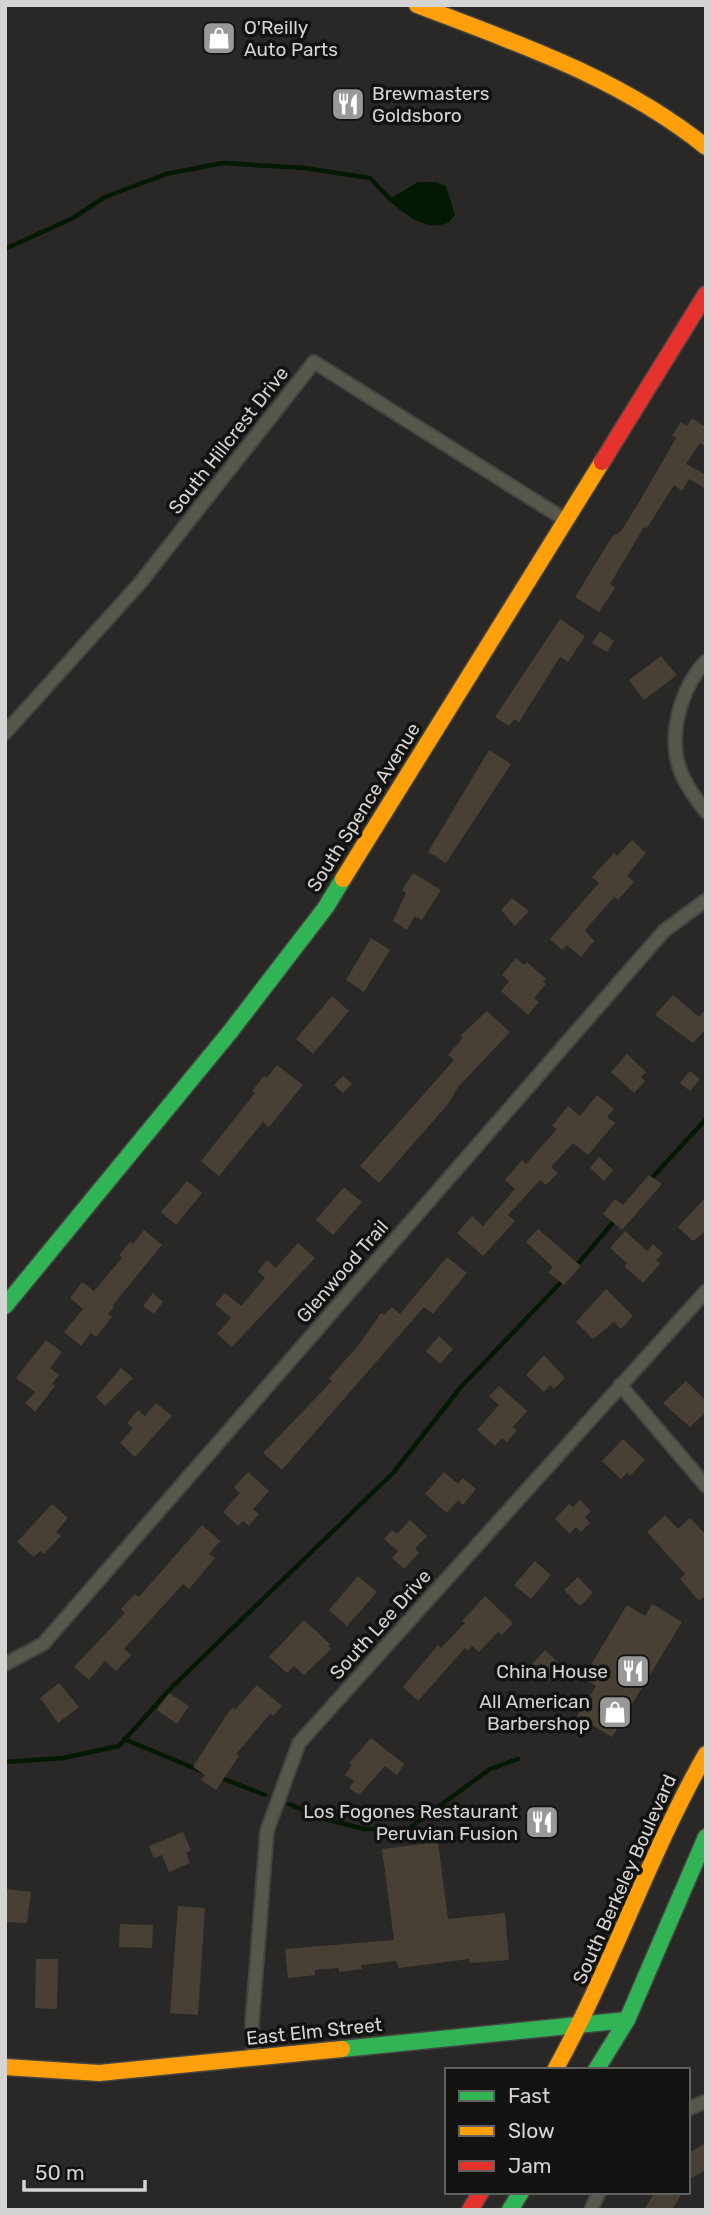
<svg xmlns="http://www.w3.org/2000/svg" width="711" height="2215" font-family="Rubik,sans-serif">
  <rect width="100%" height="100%" fill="#292826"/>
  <!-- water -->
  <path fill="#041903" d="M418 182H436L446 186 455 215 449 222C427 234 404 213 388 200Z"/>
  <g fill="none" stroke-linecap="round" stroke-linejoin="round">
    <!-- stream -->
    <path stroke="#041903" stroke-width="4.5" d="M5 249 73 218 105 197 166 174 223 163 304 168 370 178 391 200
      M650 1180 706 1119
      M575 1267 617 1218
      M124 1739 201 1771
      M5 1762 63 1758 119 1746 172 1687 393 1473 461 1387 564 1279
      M219 1777 265 1795
      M289 1804 325 1819 364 1829H408L490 1769 518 1759"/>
  </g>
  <!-- building -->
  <path fill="#484034" d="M692 418 706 427V447L700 443 686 464 706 475V489L689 479 682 491 674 485 647 528 644 527 610 584 615 588 599 612 575 597 612 537 621 531 635 509 676 438 672 436 681 422 687 426Z
    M560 619 585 636 568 662 560 657 519 722 514 719 509 726 495 717Z
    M600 631 614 641 607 652 592 643Z
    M661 656 677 675 644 700 629 680Z
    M489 750 511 764 446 863 428 852Z
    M632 840 646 853 627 876 634 882 618 900 614 897 585 930 594 941 581 957 567 945 562 950 550 939 599 883 592 877 614 853 617 856Z
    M413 873 441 890 422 920 415 916 407 930 393 921 406 893 402 890Z
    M512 898 529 911 515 926 501 910Z
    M371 938 390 950 364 992 346 980Z
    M516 958 524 965 527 962 546 979 543 982 546 984 534 998 539 1002 528 1015 501 991 509 981 502 975Z
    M673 995 699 1017 706 1009V1029L693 1043 655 1015Z
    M332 996 349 1011 313 1054 296 1039Z
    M487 1011 510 1032 458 1087 448 1104 379 1183 360 1166 454 1060 448 1055 463 1038 460 1036Z
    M627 1054 646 1072 641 1077 645 1081 634 1093 611 1072Z
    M277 1065 303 1085 269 1127 263 1122 219 1176 201 1161 255 1093 252 1091 264 1076 267 1078Z
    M690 1071 700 1079 690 1091 680 1083Z
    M343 1076 352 1084 343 1093 334 1085Z
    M597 1095 614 1109 607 1117 615 1123 588 1155 573 1143 551 1167 558 1173 546 1185 540 1180 508 1215 515 1221 483 1256 457 1233 472 1216 483 1226 515 1189 505 1180 522 1160 526 1164 557 1129 552 1126 568 1106 580 1116Z
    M599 1157 613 1170 604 1181 590 1168Z
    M649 1175 662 1184 622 1230 603 1214 615 1199 623 1205Z
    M187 1181 202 1193 176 1225 161 1212Z
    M344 1187 362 1202 333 1235 316 1220Z
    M706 1197V1231L693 1241 678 1227Z
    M538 1229 581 1266 564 1285 548 1272 553 1267 526 1242Z
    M144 1230 162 1245 112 1306 114 1307 108 1314 112 1317 96 1337 91 1333 81 1346 64 1332 83 1309 70 1298 82 1282 94 1291 122 1258 119 1255 130 1242 133 1244Z
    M625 1231 647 1251 653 1244 663 1253 656 1260 660 1264 643 1283 624 1266 627 1263 610 1248Z
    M298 1243 315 1258 232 1347 217 1334 231 1318 215 1304 225 1293 241 1306 265 1278 258 1271 267 1260 276 1268Z
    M447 1257 467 1273 433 1314 424 1307 282 1470 263 1453 332 1381 329 1378 358 1346 381 1313 384 1315 392 1307 400 1314Z
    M606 1289 633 1316 621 1329 614 1322 593 1339 576 1322Z
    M153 1293 163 1302 154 1314 143 1306Z
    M439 1336 453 1349 440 1364 426 1351Z
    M46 1340 62 1352 50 1368 59 1375 52 1384 55 1386 35 1412 25 1403 35 1392 16 1378Z
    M544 1355 565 1378 554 1389 550 1385 544 1392 526 1375Z
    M121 1368 133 1378 105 1406 96 1397Z
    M686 1381 706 1401V1412L690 1427 663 1403Z
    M499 1386 527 1411 513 1427 517 1430 507 1442 502 1438 495 1446 477 1430 499 1405 489 1396Z
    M156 1403 172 1416 135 1457 120 1443 133 1428 127 1423 138 1410 145 1416Z
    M623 1439 645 1460 630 1476 627 1473 621 1479 602 1461Z
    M248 1472 269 1491 253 1509 259 1514 249 1526 243 1521 238 1526 223 1512 240 1493 234 1487Z
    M444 1472 458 1484 463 1478 476 1489 463 1505 458 1500 447 1513 425 1494Z
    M580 1500 591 1511 585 1517 590 1523 581 1532 576 1527 570 1534 555 1519 569 1504 573 1507Z
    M52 1504 68 1518 56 1532 61 1536 44 1554 40 1551 34 1557 17 1542Z
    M665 1515 678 1529 690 1518 706 1535V1595L699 1601 680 1579 685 1574 647 1532Z
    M410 1520 427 1536 415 1549 419 1553 404 1569 392 1558 398 1551 384 1539 392 1530 397 1534Z
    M202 1525 220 1541 209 1554 215 1558 189 1589 183 1584 124 1649 131 1655 116 1671 105 1661 89 1680 74 1667 125 1613 121 1609 135 1594 139 1597Z
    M535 1561 551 1575 531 1599 514 1585Z
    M358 1576 377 1592 347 1626 329 1610Z
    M578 1577 593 1593 580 1606 564 1590Z
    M485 1596 513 1623 502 1635 498 1632 479 1652 472 1646 468 1651 465 1648 418 1701 403 1687 438 1645 441 1648 465 1623 462 1621Z
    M652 1604 682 1622 612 1737 577 1716 596 1686 583 1678 627 1605 645 1616Z
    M304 1620 330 1644 328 1646 331 1649 304 1675 294 1666 287 1673 269 1657Z
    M545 1650 563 1667 550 1681 532 1664Z
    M59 1683 79 1707 58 1723 40 1698Z
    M257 1685 282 1706 273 1716 270 1714 236 1754 239 1756 216 1790 201 1780 205 1775 193 1767 225 1717 233 1707 235 1710Z
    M169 1693 189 1706 177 1724 157 1710Z
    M371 1738 404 1764 397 1775 385 1766 359 1795 349 1788 354 1781 345 1775 352 1765 349 1763Z
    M183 1832 191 1850 186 1853 190 1863 169 1872 162 1855 154 1858 149 1846Z
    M438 1842 448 1919 505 1913 509 1960 470 1963 469 1959 399 1968 396 1961 361 1965 362 1969 339 1972V1968L315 1970V1975L288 1978 285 1949 394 1940 382 1849Z
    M7 1889 31 1892 27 1923 5 1922Z
    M178 1906 205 1908 198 2015 170 2013Z
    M120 1924 153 1925 152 1948 119 1947Z
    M36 1959H58L57 2009 35 2008Z
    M706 2143V2170L688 2180V2153Z
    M655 2192H683L672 2210H644Z"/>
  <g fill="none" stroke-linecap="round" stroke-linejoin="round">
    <!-- street casing -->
    <g stroke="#444442" stroke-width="16">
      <path id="street" d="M706 661C684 684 672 722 676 753 678 775 693 795 706 812
        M5 733 140 583 314 362 564 519
        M620 1385 706 1486
        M5 1664 43 1644 664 931 706 900
        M254 2059 252 2024 267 1831 299 1743 706 1291
        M688 2109 706 2101
        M591 2210 599 2192"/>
    </g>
    <!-- fast casing -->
    <g stroke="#444442" stroke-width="19">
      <path id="fast" d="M5 1306 230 1032 326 907 343 879
        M342 2049 627 2020
        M596 2070 627 2020 706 1837
        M510 2210 521 2192"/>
    </g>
    <!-- slow casing -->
    <g stroke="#444442" stroke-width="19">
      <path id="slow" d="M417 5C519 44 620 78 706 147
        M343 879 602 462
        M5 2067 99 2073 342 2049
        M555 2070C612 1967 648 1856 706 1754"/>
    </g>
    <!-- jam casing -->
    <g stroke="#444442" stroke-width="19">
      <path id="jam" d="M602 462 706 294
        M470 2210 481 2192"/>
    </g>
    <!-- street -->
    <use href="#street" stroke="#55584a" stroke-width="12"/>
    <!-- fast -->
    <use href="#fast" stroke="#30b455" stroke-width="16"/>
    <!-- slow -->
    <use href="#slow" stroke="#ff9f0a" stroke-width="16"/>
    <!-- jam -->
    <use href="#jam" stroke="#e5322d" stroke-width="16"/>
  </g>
  <!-- icons -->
  <defs>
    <g id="shop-square" transform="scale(1.75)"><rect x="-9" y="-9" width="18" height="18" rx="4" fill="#999896" stroke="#121210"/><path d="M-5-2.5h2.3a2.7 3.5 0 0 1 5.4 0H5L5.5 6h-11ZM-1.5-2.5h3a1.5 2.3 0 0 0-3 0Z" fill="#fff"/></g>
    <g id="restaurant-square" transform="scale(1.75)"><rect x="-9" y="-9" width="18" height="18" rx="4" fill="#999896" stroke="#121210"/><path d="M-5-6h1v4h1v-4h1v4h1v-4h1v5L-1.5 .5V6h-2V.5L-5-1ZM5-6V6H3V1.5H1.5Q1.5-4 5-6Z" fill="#fff"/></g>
  </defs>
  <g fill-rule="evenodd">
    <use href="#shop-square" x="219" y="38"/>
    <use href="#restaurant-square" x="348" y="104"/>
    <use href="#restaurant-square" x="633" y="1671"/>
    <use href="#shop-square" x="615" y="1712"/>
    <use href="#restaurant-square" x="542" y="1822"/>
  </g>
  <g text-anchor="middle" stroke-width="7" stroke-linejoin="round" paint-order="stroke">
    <!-- poi labels -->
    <g font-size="19" fill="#d5d4d2" stroke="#121210" text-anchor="end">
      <text x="244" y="34" text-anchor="start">O'Reilly<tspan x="244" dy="22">Auto Parts</tspan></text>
      <text x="372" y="100" text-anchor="start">Brewmasters<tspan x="372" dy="22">Goldsboro</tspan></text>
      <text x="608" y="1678">China House</text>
      <text x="590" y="1708">All American<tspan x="590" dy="22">Barbershop</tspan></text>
      <text x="518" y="1818">Los Fogones Restaurant<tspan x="518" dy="22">Peruvian Fusion</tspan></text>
    </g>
    <!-- street labels -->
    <g font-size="19" fill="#d5d4d2" stroke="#121210">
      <text transform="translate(228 440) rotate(-52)" y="7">South Hillcrest Drive</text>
      <text transform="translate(363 807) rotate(-58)" y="7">South Spence Avenue</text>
      <text transform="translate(342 1271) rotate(-49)" y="7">Glenwood Trail</text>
      <text transform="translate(380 1624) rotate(-48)" y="7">South Lee Drive</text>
      <text transform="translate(624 1879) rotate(-66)" y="7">South Berkeley Boulevard</text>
      <text transform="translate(314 2031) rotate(-6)" y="7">East Elm Street</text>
    </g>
  </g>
  <!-- border -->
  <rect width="711" height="2215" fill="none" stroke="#d5d4d2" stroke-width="14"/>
  <!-- legend -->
  <rect x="445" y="2068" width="245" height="126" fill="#121210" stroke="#60605e" stroke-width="2"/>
  <rect x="459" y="2091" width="35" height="10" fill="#30b455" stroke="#60605e" stroke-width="2"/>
  <text x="508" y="2103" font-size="21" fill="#d5d4d2">Fast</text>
  <rect x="459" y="2126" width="35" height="10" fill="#ff9f0a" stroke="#60605e" stroke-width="2"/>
  <text x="508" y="2138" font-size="21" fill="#d5d4d2">Slow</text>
  <rect x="459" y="2161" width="35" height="10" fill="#e5322d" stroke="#60605e" stroke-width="2"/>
  <text x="508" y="2173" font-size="21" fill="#d5d4d2">Jam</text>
  <!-- scale -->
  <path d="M24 2180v10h121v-10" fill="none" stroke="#d5d4d2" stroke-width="3.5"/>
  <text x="35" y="2180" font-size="21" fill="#d5d4d2" stroke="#121210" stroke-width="5" paint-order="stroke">50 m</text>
</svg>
